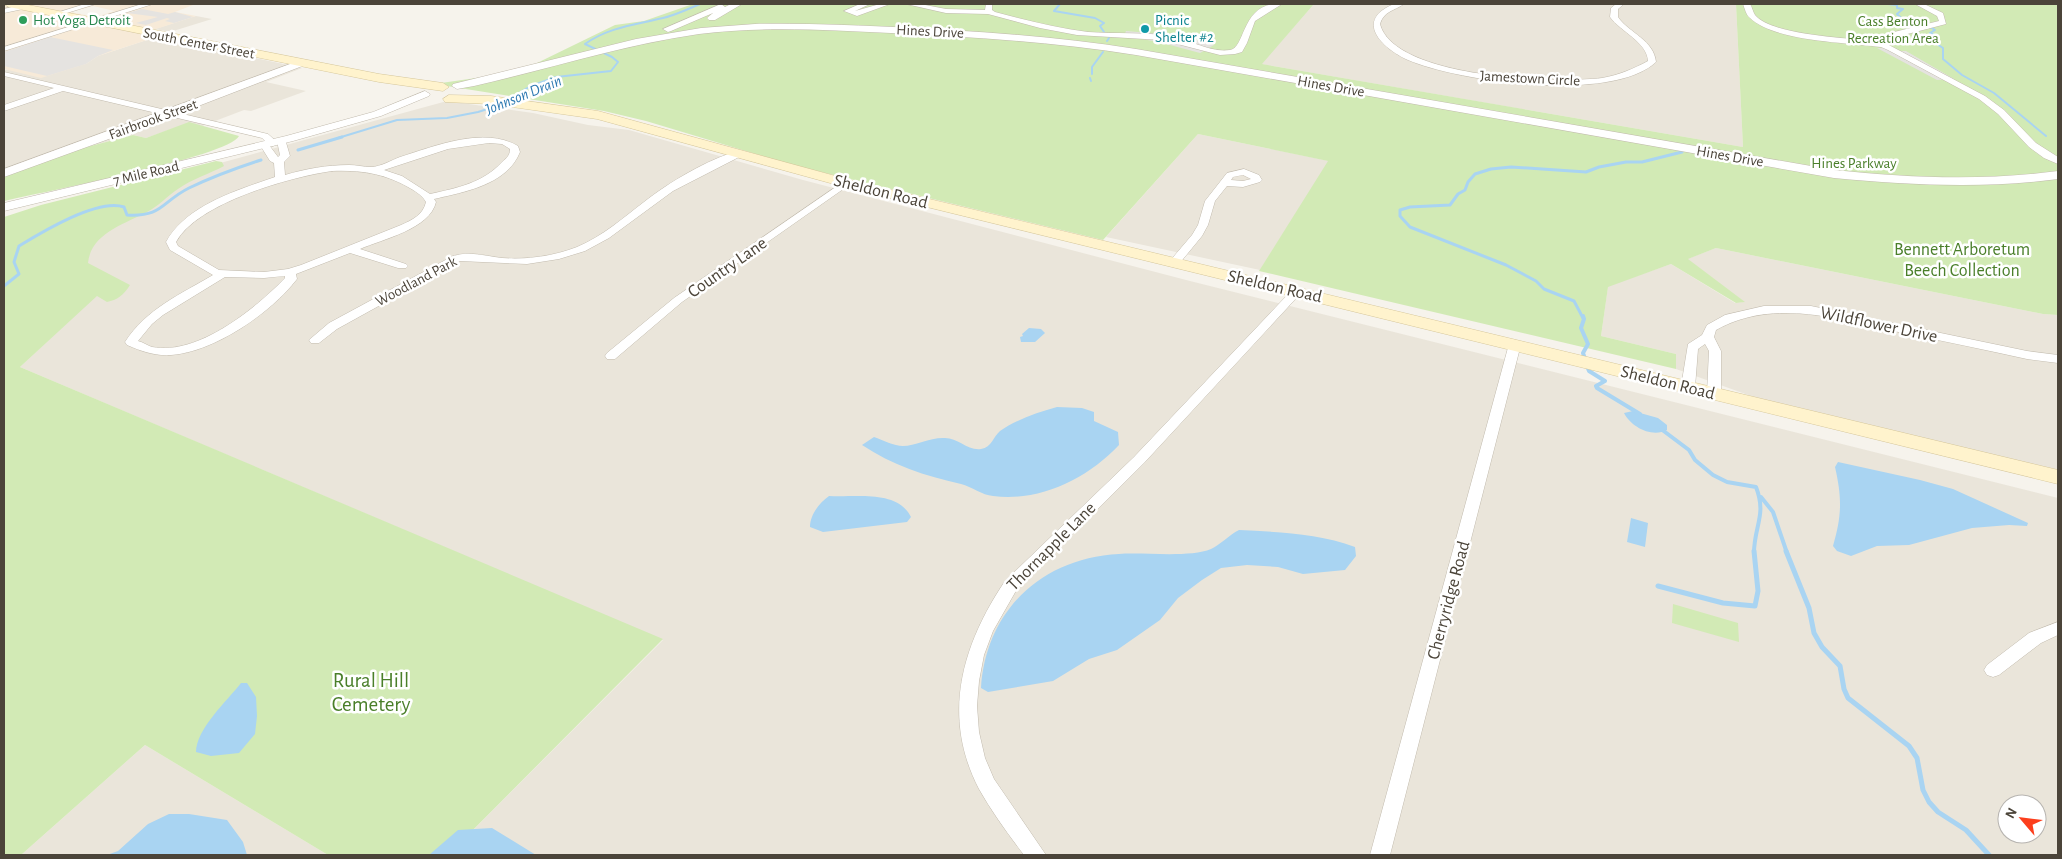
<svg xmlns="http://www.w3.org/2000/svg" width="2062" height="859" font-family="'Alegreya Sans',sans-serif">
  <rect width="100%" height="100%" fill="#f6f3ec"/>
  <!-- residential -->
  <path fill="#eae5da" fill-rule="evenodd" d="M1314 4H1736L1743 147 1261 64Z
    M196 16 212 19 170 32 155 29Z
    M156 37 302 68 266 82 306 91 251 111 244 110 202 126 189 123 146 138 133 135 79 149 156 115 4 170V70L86 64 98 56Z
    M447 101 533 113 588 125 629 130 803 180 1190 281 2058 498V855H448L663 640 20 367 101 291 42 270 191 171ZM2007 804H2037V834H2007Z
    M1198 134 1329 161 1260 270 1106 237Z
    M1716 248 2043 314 2058 315V470L1762 400 1676 369V354L1601 336 1608 286 1671 264 1735 303 1744 302 1687 259Z
    M145 745 328 855H21Z"/>
  <!-- commercial -->
  <path fill="#f7ead8" fill-rule="evenodd" d="M4 4H185L193 5 175 12 196 16 141 34 156 37 98 56 86 64 41 78 4 69ZM93 6 115 11 95 17 71 12Z"/>
  <!-- green -->
  <path fill="#d2eab5" d="M683 4H1314L1262 64 1743 147 1736 4H2058V315L2043 314 1716 248 1688 259 1745 302 1736 303 1671 264 1608 287 1601 336 1676 354V369L1259 271 1328 161 1198 134 1103 240 796 166 646 121 604 111 434 84 490 76 535 64 615 25 644 21 690 5Z
    M189 122 239 136C229 157 37 193 4 201V177L79 149 133 135 146 138Z
    M216 161 222 162 224 166C209 174 192 179 178 189 167 196 159 206 147 212 125 224 91 233 88 263L130 285C124 295 117 300 107 302L97 296 20 367 663 639 448 855H328L145 745 21 855H4V217L41 205Z
    M1673 604 1738 623 1739 642 1672 623Z"/>
  <!-- parking -->
  <path fill="#e5e3e0" d="M142 9 168 14 175 12 193 17 174 23 165 21 170 19 167 18 146 25 136 23 158 17 127 13Z
    M1126 31 1182 36 1214 45 1200 53 1159 42 1124 36Z
    M50 37 113 50 98 56 86 64 47 76 4 66V52Z
    M1877 48H1887L1895 51H1906L1954 79 1937 80Z"/>
  <!-- water -->
  <path fill="#a9d4f2" d="M1029 328 1041 329 1045 333 1035 342H1021L1020 337 1023 336 1022 334Z
    M1057 407 1082 408 1094 412V421L1118 432 1119 445C1087 479 1040 502 993 496 982 495 972 487 961 484 925 476 892 465 862 445L874 437C883 440 894 446 903 446 915 446 931 437 945 438 958 438 968 451 981 449 992 447 993 437 1000 431 1016 420 1038 412 1057 407Z
    M1633 411 1658 418 1667 425V430C1652 438 1631 427 1624 413Z
    M1838 462 1920 480 1953 489 2028 523 2027 526 2009 525 1972 528 1909 545 1877 546 1851 556 1837 551 1833 546C1842 515 1842 498 1835 467Z
    M829 496C854 498 897 489 911 517L907 522 823 532 810 527C810 515 819 503 829 496Z
    M1631 518 1648 523 1645 547 1627 542Z
    M1239 530C1278 532 1318 533 1355 547L1356 556 1345 570 1303 574 1278 567 1247 565 1221 568 1202 580 1178 598 1160 620 1117 650 1089 659 1053 681 988 692 981 688C986 610 1042 558 1119 554 1143 552 1190 558 1211 549 1220 545 1229 535 1239 530Z
    M241 683H247L256 697 257 716 255 734 239 753 211 756 196 752C196 729 227 701 241 683Z
    M169 814H189L227 820 243 842 247 855H107L118 851 148 824Z
    M492 828 536 855H429L458 830Z"/>
  <g fill="none" stroke-linecap="round" stroke-linejoin="round">
    <!-- stream-far3 -->
    <path stroke="#a9d4f2" stroke-width="2" d="M1060 4 1054 11 1095 18 1104 23 1100 26 1104 32
      M1888 4 1897 5V8L1903 9 1897 14 1902 19H1894L1923 26
      M1932 28 1935 30 1930 33 1936 36 1926 37 1943 48V59L1962 75 1994 93 2046 136
      M1107 41 1109 38
      M1092 74V67L1103 52
      M1090 78 1091 81
      M338 138 397 120 447 118 478 112 494 107 531 86 556 77 611 71 618 62 612 57 585 44C609 27 635 25 663 18 676 15 688 9 700 4"/>
    <!-- stream-far2 -->
    <path stroke="#a9d4f2" stroke-width="3" d="M298 150 342 137
      M4 286 19 274 14 262 19 246C42 232 98 198 124 207L127 215C163 217 161 202 189 188 212 177 236 168 261 160
      M1583 318 1574 301 1544 289 1536 281 1506 265 1410 227 1400 216V210L1410 207 1450 205 1458 194 1465 190 1468 182 1475 174 1491 169 1511 167 1586 172 1599 167 1626 162H1642L1682 152"/>
    <!-- stream-far1 -->
    <path stroke="#a9d4f2" stroke-width="4" d="M1583 316 1584 319 1581 328 1588 344 1583 353 1585 359
      M1587 366 1589 371 1605 381 1596 386 1597 388 1640 414
      M1661 429 1689 450 1695 460 1713 475 1727 482 1756 487C1767 515 1754 526 1754 553
      M1761 497 1773 512 1787 553"/>
    <!-- stream -->
    <path stroke="#a9d4f2" stroke-width="5" d="M1786 551 1809 608 1814 633 1822 647 1840 666 1844 689 1848 698 1909 746 1917 758 1923 790 1929 802 1938 812 1966 830 1989 855
      M1658 586 1723 603 1755 606 1758 591 1754 551"/>
    <!-- minor casing -->
    <g stroke="#c2bbae" stroke-width="1">
      <path id="minor" d="M85 4H96L57 16 53 14Z
        M142 4H153L4 51V47Z
        M860 4H870L855 11 880 4H890L857 16 844 11Z
        M906 4H920L946 9 985 10 986 4H992V10L995 12C1025 20 1056 28 1088 32 1115 34 1144 32 1171 36 1190 40 1211 53 1230 50 1246 48 1241 1 1282 4L1255 21 1247 43 1242 52 1235 54 1220 55 1162 40 1077 35 1040 28 988 14 946 13Z
        M1394 4H1404C1394 11 1384 11 1380 24 1394 78 1556 84 1602 78 1619 75 1633 69 1648 61 1647 42 1621 32 1610 17L1611 8 1616 4H1624L1618 9V17C1629 33 1654 40 1656 62 1612 103 1460 82 1408 60 1381 48 1354 20 1394 4Z
        M1743 4H1750C1752 7 1753 12 1755 15 1772 36 1853 38 1881 42L1886 34 1939 21 1937 16 1915 4H1924L1943 13 1946 24 1892 38 1887 44 1985 96 2004 110 2036 143 2058 157V164L2044 158 2029 147 1998 114 1979 99 1888 50 1881 47C1846 42 1776 42 1750 18 1746 15 1745 9 1743 4Z
        M20 5H23V9L4 13V9Z
        M4 72 268 134 278 143 273 146 269 145 278 157 280 155 277 141 282 138 285 139 290 156 284 162 285 175C305 169 327 165 349 165 356 165 364 167 371 167 380 167 392 160 400 157 435 146 484 126 518 146L520 152C507 185 464 192 434 199L436 202C430 229 383 239 360 249L406 264 408 266 406 268H398L350 253 296 274 297 279C271 313 214 352 171 355 154 356 141 351 127 345L125 342C146 309 181 294 213 275L170 250 166 242C186 205 238 190 275 177L274 163 270 161 260 145 267 143 262 138 63 91 4 111V105L54 88 4 76ZM489 143 502 144 510 149C510 155 507 158 502 162 483 183 457 188 430 194L402 176 384 170 448 149ZM332 171C360 170 383 173 408 187 415 191 422 195 426 202 423 215 412 220 401 225L301 265 288 269 264 272 219 270 178 246 176 242C197 203 290 177 332 171ZM285 276V278C256 308 198 356 152 347 148 346 143 342 138 341L152 324 163 315 225 277 264 278Z
        M738 151 743 154 741 156 673 191 609 238 585 251 559 259 527 264 460 261 337 329 319 343H311L309 340 329 323 453 256C470 251 485 256 502 258 527 260 554 256 577 247 603 236 623 218 644 202 668 183 708 159 738 151Z
        M1244 169 1259 175 1262 180 1260 182 1243 187 1227 186 1215 201 1208 225 1202 236 1179 264H1171L1169 262 1192 235 1198 225 1205 201 1227 173ZM1243 175 1251 179 1243 181 1231 180 1233 177Z
        M846 180 851 183 849 185 682 302 615 359H607L605 356 607 353 674 298Z
        M1297 288 1303 291 1301 293 1144 463 1017 589 993 631 984 655 979 681 977 706 979 732 985 758 994 779 1046 855H1024C1008 834 992 812 979 789 941 716 962 645 1005 581L1134 457 1293 289Z
        M1764 306H1811L2027 351 2058 355V363L2027 359C1986 350 1944 341 1903 333 1842 320 1775 297 1716 330L1714 337 1721 351V393L1719 396H1709L1707 393 1709 351 1705 344 1698 349 1695 387 1688 391 1683 390 1681 387 1688 344 1702 335 1707 325 1725 315Z
        M1515 340 1521 344 1390 855H1370L1509 344Z
        M2058 622V635L2041 643 1999 675 1993 677 1987 675 1984 670 1987 665 2029 633Z"/>
    </g>
    <!-- tertiary casing -->
    <g stroke="#c2bbae" stroke-width="1">
      <path id="tertiary" d="M721 4 725 7 731 4H742L715 20H709L707 18 713 13 671 31 668 32 663 29Z
        M755 24C801 23 847 25 893 27 974 31 1055 36 1136 49L1834 170C1909 178 1983 181 2058 171V179C1983 189 1909 185 1834 178L1136 55C1055 42 973 37 891 33 827 30 762 26 699 34 622 45 549 69 474 86L457 89 452 86 453 84 636 39 701 28Z
        M301 60 305 61V65L175 115 4 177V169Z
        M425 91 430 94 429 96 381 116 293 141 4 211V203L286 136 373 112Z"/>
    </g>
    <!-- secondary casing -->
    <g stroke="#d6c79b" stroke-width="1">
      <path id="secondary" d="M4 4H23L379 74 443 83 449 87 443 91 379 82 9 7Z
        M449 95 491 96 598 111 850 180 2058 470V484L841 186 597 119 491 104 445 102 443 99Z"/>
    </g>
    <!-- minor -->
    <use href="#minor" fill="#fff" fill-rule="evenodd"/>
    <!-- tertiary -->
    <use href="#tertiary" fill="#fff" fill-rule="evenodd"/>
    <!-- secondary -->
    <use href="#secondary" fill="#fff3cd" fill-rule="evenodd"/>
  </g>
  <!-- markers -->
  <circle fill="#2e9e5b" stroke="#fff" stroke-width="2" cx="23" cy="20" r="5"/>
  <circle fill="#0f9aa8" stroke="#fff" stroke-width="2" cx="1145" cy="29" r="5"/>
  <g text-anchor="middle" stroke-width="5" stroke-linejoin="round" paint-order="stroke">
    <!-- far-leisure labels -->
    <g font-size="15" fill="#27864d" stroke="#fff" text-anchor="start">
      <text x="33" y="25">Hot Yoga Detroit</text>
    </g>
    <!-- far-culture labels -->
    <g font-size="15" fill="#0d838f" stroke="#fff" text-anchor="start">
      <text x="1155" y="25">Picnic<tspan x="1155" dy="17">Shelter #2</tspan></text>
    </g>
    <!-- far-park labels -->
    <g font-size="15" fill="#4a7f2a" stroke="#fff">
      <text x="1893" y="26">Cass Benton<tspan x="1893" dy="17">Recreation Area</tspan></text>
      <text x="1854" y="168">Hines Parkway</text>
    </g>
    <!-- far-street labels -->
    <g font-size="15" fill="#4b4439" stroke="#fff">
      <text transform="translate(930 31) rotate(3)" y="5">Hines Drive</text>
      <text transform="translate(199 43) rotate(11)" y="5">South Center Street</text>
      <text transform="translate(1530 78) rotate(3)" y="5">Jamestown Circle</text>
      <text transform="translate(1331 86) rotate(10)" y="5">Hines Drive</text>
      <text transform="translate(153 119) rotate(-20)" y="5">Fairbrook Street</text>
      <text transform="translate(1730 156) rotate(10)" y="5">Hines Drive</text>
      <text transform="translate(146 173) rotate(-13)" y="5">7 Mile Road</text>
      <text transform="translate(416 281) rotate(-28)" y="5">Woodland Park</text>
    </g>
    <!-- far-water labels -->
    <g font-size="16" font-style="italic" fill="#2e7ab2" stroke="#fff">
      <text transform="translate(523 94) rotate(-22)" y="6">Johnson Drain</text>
    </g>
    <!-- street labels -->
    <g font-size="18" fill="#4b4439" stroke="#fff">
      <text transform="translate(881 191) rotate(14)" y="6">Sheldon Road</text>
      <text transform="translate(727 267) rotate(-35)" y="6">Country Lane</text>
      <text transform="translate(1275 286) rotate(13)" y="6">Sheldon Road</text>
      <text transform="translate(1879 324) rotate(12)" y="6">Wildflower Drive</text>
      <text transform="translate(1668 382) rotate(14)" y="6">Sheldon Road</text>
      <text transform="translate(1051 546) rotate(-45)" y="6">Thornapple Lane</text>
      <text transform="translate(1448 600) rotate(-75)" y="6">Cherryridge Road</text>
    </g>
    <!-- park labels -->
    <g font-size="18" fill="#4a7f2a" stroke="#fff">
      <text x="1962" y="255">Bennett Arboretum<tspan x="1962" dy="21">Beech Collection</tspan></text>
    </g>
    <!-- near-park labels -->
    <g font-size="21" fill="#4a7f2a" stroke="#fff">
      <text x="371" y="687">Rural Hill<tspan x="371" dy="24">Cemetery</tspan></text>
    </g>
  </g>
  <!-- border -->
  <rect width="2062" height="859" fill="none" stroke="#4b4439" stroke-width="10"/>
  <!-- north arrow -->
  <g transform="translate(2022 819) rotate(298)"><circle r="24" fill="#ffffff" stroke="#b7b4b0"/>
  <path d="M0-4L9 19L0 12L-9 19Z" fill="#fc3f1d"/>
  <text y="-8" font-size="14" font-weight="bold" text-anchor="middle" fill="#4b4439">N</text>
  </g>
</svg>
